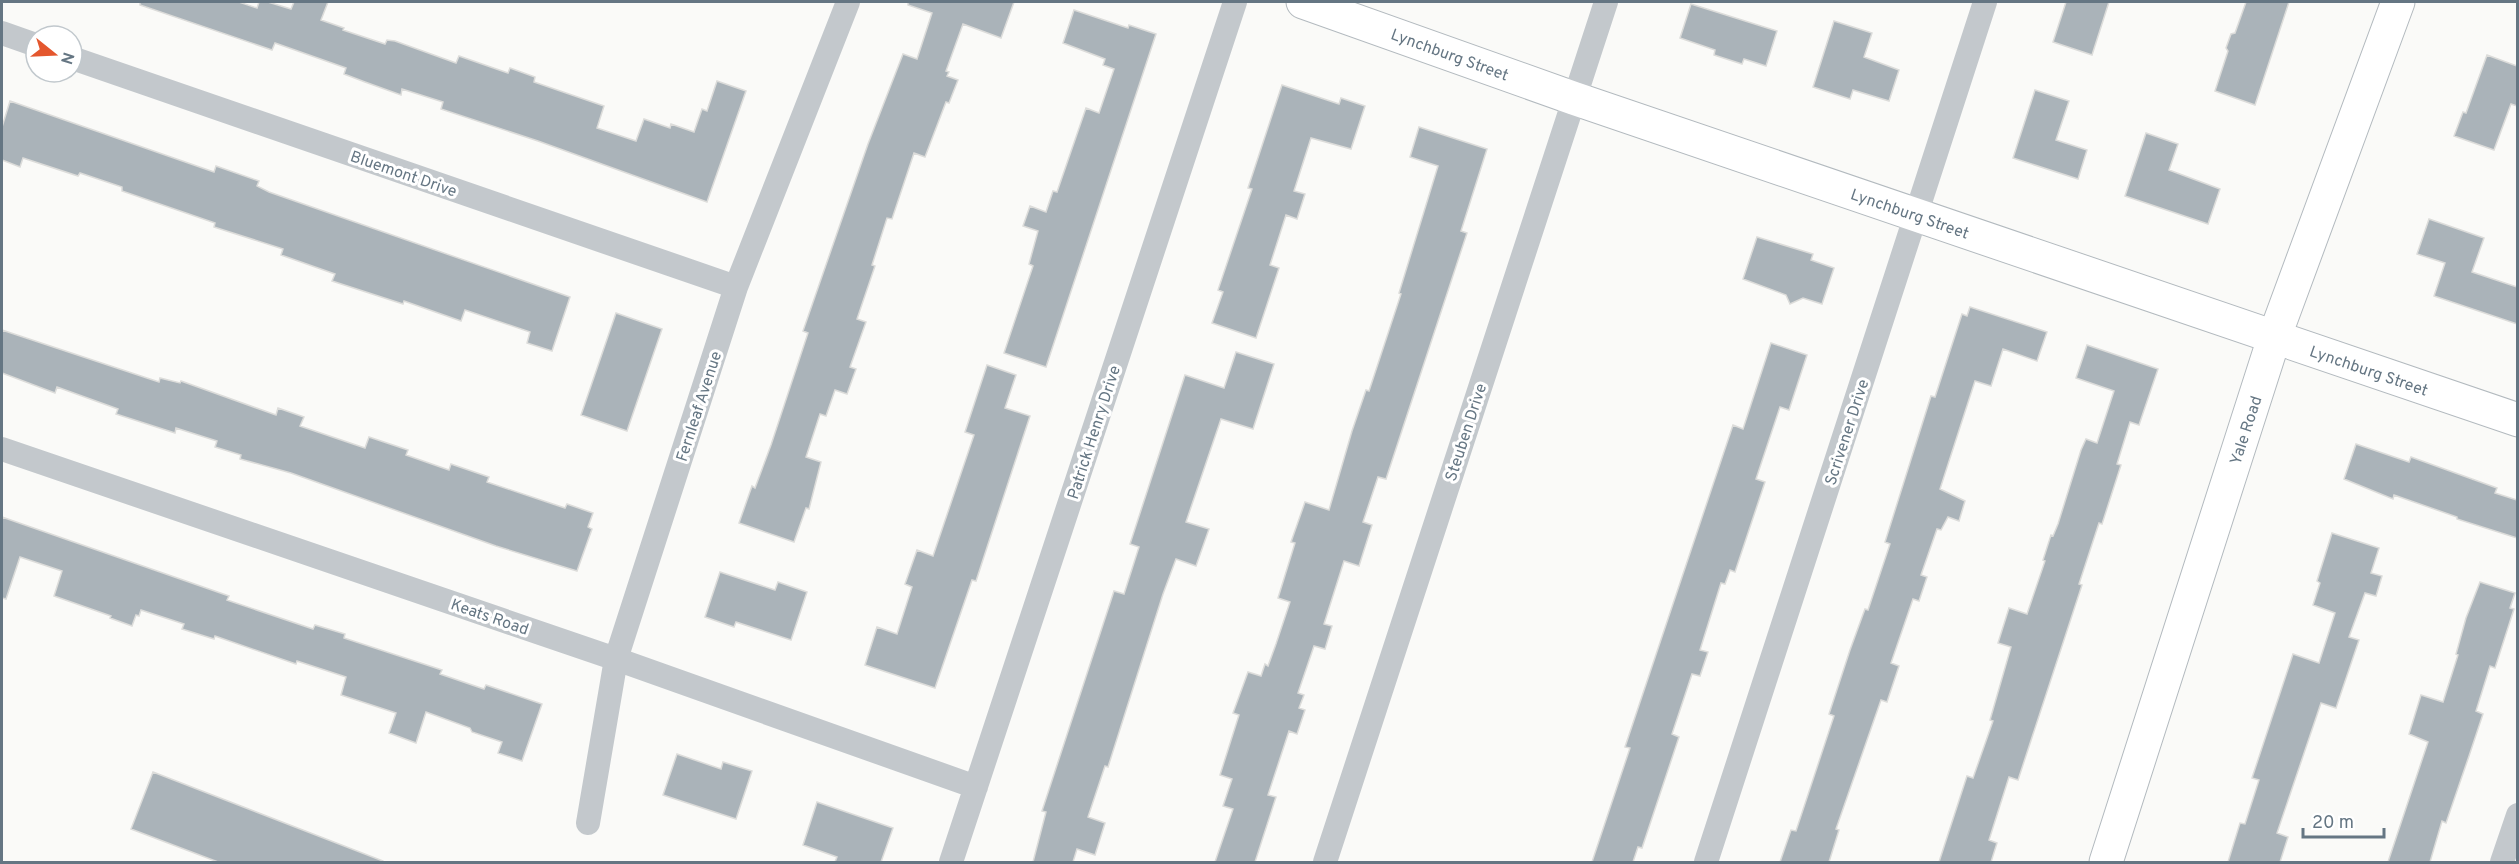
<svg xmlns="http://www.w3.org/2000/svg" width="2519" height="864" font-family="Overpass,sans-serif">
  <rect width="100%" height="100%" fill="#fafaf8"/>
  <!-- building -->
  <path fill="#aab3b9" stroke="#dcdcda" stroke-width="1.5" d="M140 2H239L257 8 259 2H268L291 9 294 2H328L321 20 344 28 343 30 385 44 387 40 395 41 456 63 459 56 508 73 510 68 535 77 534 82 604 106 597 128 636 141 644 119 670 128 671 124 694 132 702 109 707 111 717 81 746 91 707 202 538 141 441 109 443 102 402 89 401 95 365 82 344 74 346 68 275 43 272 50 140 5Z
    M908 2H1014L1001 38 963 24 946 71 949 72 947 76 958 80 949 103 946 102 925 157 914 153 892 219 887 218 872 265 875 266 857 319 866 322 850 367 856 369 847 394 835 390 826 416 820 414 806 457 821 462 809 509 806 508 794 542 739 523 752 486 755 488 771 445 808 333 803 331 868 144 903 54 917 59 932 13 908 5Z
    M2066 2H2109L2092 55 2053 42Z
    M2246 2H2289L2255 105 2215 91 2228 51 2226 48 2231 34 2235 33Z
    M1691 4 1777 31 1766 66 1744 59 1742 64 1714 55 1715 50 1680 38Z
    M1074 10 1128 28 1129 25 1156 34 1046 367 1004 353 1033 266 1029 264 1038 231 1023 226 1030 206 1046 212 1053 191 1057 192 1086 108 1099 113 1114 69 1103 65 1105 59 1063 43Z
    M1834 21 1872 33 1864 57 1899 70 1889 101 1853 90 1850 99 1813 87Z
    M2487 55 2517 66V106L2511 104 2494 150 2454 136 2463 112 2466 113Z
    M1282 85 1339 104 1341 98 1365 106 1351 149 1311 138 1294 191 1305 194 1297 219 1286 215 1270 265 1279 268 1256 338 1212 323 1223 292 1218 290 1252 189 1248 188Z
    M2035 90 2069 101 2056 140 2087 150 2078 179 2013 158Z
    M10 101 214 172 216 166 259 181 257 186 269 192 570 297 552 351 527 343 530 332 465 310 461 321 404 301 403 304 332 281 335 274 281 255 283 249 214 227 215 223 122 191V187L80 173 78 176 23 158 20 167 2 160V127Z
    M1419 127 1487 149 1461 231 1467 233 1386 479 1378 477 1363 522 1372 525 1359 566 1344 561 1324 624 1332 626 1325 649 1314 646 1298 693 1304 695 1299 708 1305 710 1297 734 1289 731 1268 795 1276 797 1255 862H1215L1233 809 1223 806 1232 779 1220 775 1239 715 1233 713 1248 672 1261 676 1265 664 1268 666 1276 644 1290 602 1278 598 1295 543 1291 542 1305 502 1329 510 1352 431 1366 390 1369 391 1401 294 1399 293 1438 166 1410 157Z
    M2146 133 2178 144 2169 170 2220 189 2208 224 2125 196Z
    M2429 219 2484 238 2472 272 2517 287V324L2434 296 2445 263 2417 254Z
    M1757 237 1813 254 1811 260 1834 268 1822 304 1803 298 1790 304 1786 295 1743 279Z
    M1970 307 2047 332 2037 361 2003 349 1991 386 1975 381 1940 489 1965 501 1959 521 1948 517 1941 530 1937 529 1921 575 1927 577 1919 601 1913 599 1891 663 1899 666 1887 702 1881 700 1836 829 1839 830 1829 862H1780L1791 830 1796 831 1834 716 1829 714 1850 650 1865 609 1868 610 1890 544 1885 542 1931 396 1935 397 1962 314 1967 316Z
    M616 313 662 329 627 431 581 415Z
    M2 330 159 382 160 378 180 383 181 381 276 415 278 408 304 417 300 426 365 448 369 437 408 450 406 455 449 470 451 464 489 477 487 482 565 508 567 504 593 513 588 527 592 529 577 571 496 546 291 473 240 459 241 455 215 447 217 441 176 428 175 433 116 414 118 409 57 387 55 393 2 373Z
    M1771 343 1807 355 1789 410 1780 407 1756 479 1765 482 1735 572 1730 570 1725 584 1721 583 1700 650 1708 652 1700 676 1692 674 1672 734 1679 737 1642 848 1638 847 1633 862H1592L1630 748 1625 747 1733 425 1743 429Z
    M2087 345 2158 369 2139 425 2130 422 2117 464 2121 465 2102 524 2099 523 2079 584 2082 585 2018 780 2009 777 1989 840 1997 843 1991 862H1939L1967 776 1973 778 1993 721 1990 720 2011 647 1998 643 2009 608 2027 614 2045 561 2043 560 2051 535 2053 536 2058 524 2081 450 2086 439 2097 443 2114 391 2076 378Z
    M1236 352 1274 364 1253 429 1221 419 1186 522 1209 529 1196 566 1176 559 1163 594 1108 767 1105 766 1088 817 1105 823 1095 855 1077 849 1073 862H1033L1046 812 1042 811 1114 591 1124 594 1139 547 1130 544 1185 375 1224 388Z
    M987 365 1016 375 1005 408 1030 416 976 581 972 580 935 688 865 665 877 627 897 634 912 587 905 584 917 550 933 556 974 435 965 432Z
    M2356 444 2409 462 2411 457 2497 488 2495 493 2517 500V538L2457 519V517L2394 495 2393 499 2344 479Z
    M2 517 229 596 227 600 313 629 315 625 345 634 344 638 442 670 440 674 484 689 486 685 542 704 522 761 498 753 502 742 472 732 470 728 426 712 416 743 389 733 396 713 341 695 346 677 297 661 296 664 215 636 214 639 182 629 184 624 141 610 139 616 136 615 132 626 110 618 111 616 54 596 62 571 20 557 6 599 2 598Z
    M2332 533 2379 548 2371 573 2382 576 2376 596 2365 593 2349 637 2359 640 2336 708 2321 703 2277 833 2288 837 2280 862H2228L2240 823 2245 824 2259 780 2252 778 2293 654 2319 663 2335 613 2313 605 2320 583 2317 581Z
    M720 572 775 590 778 582 807 592 791 640 736 622 734 627 705 617Z
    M2480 582 2515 593 2510 608 2514 609 2495 668 2490 666 2476 711 2483 714 2469 756 2446 823 2442 821 2430 862H2388L2428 742 2409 734 2421 695 2443 702 2458 655 2456 654 2466 618Z
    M677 754 721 769 723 762 752 771 736 819 663 795Z
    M153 772 383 861V862H218L131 829Z
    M817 802 893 828 881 862H835L837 857 803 845Z"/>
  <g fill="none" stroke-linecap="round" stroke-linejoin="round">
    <!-- secondary casing -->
    <g stroke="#b3babf" stroke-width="35">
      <path id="secondary" d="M1303 2 1573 98 2518 420
        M2106 862 2274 338 2398 2"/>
    </g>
    <!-- street -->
    <path stroke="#c3c8cc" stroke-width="24" d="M2 33 36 45
      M72 58 736 287
      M2 449 616 659 976 787
      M588 823 616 659 736 287 848 2
      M951 862 1235 2
      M1325 862 1606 2
      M1706 862 1985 2
      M2502 862 2518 815"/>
    <!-- secondary -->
    <use href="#secondary" stroke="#fff" stroke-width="33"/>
  </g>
  <g text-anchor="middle" stroke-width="6" stroke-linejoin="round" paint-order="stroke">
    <!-- street labels -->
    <g font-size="16" fill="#657683" stroke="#fff">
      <text transform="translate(1450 54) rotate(20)" y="6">Lynchburg Street</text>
      <text transform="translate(404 173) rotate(19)" y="6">Bluemont Drive</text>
      <text transform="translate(1910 213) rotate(19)" y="6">Lynchburg Street</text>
      <text transform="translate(2369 370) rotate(19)" y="6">Lynchburg Street</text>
      <text transform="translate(698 406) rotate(-72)" y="6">Fernleaf Avenue</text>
      <text transform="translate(2245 430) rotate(-72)" y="6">Yale Road</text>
      <text transform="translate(1093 432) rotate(-72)" y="6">Patrick Henry Drive</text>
      <text transform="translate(1465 432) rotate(-72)" y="6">Steuben Drive</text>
      <text transform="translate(1846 432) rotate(-72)" y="6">Scrivener Drive</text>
      <text transform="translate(490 616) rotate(19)" y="6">Keats Road</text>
    </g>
  </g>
  <!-- border -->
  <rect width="2519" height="864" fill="none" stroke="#657683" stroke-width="6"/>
  <!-- north arrow -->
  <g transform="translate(54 54) rotate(108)"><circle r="28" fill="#ffffff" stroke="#c1c8cd" stroke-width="1.5"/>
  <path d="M0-4.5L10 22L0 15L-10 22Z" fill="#e4572e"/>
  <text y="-9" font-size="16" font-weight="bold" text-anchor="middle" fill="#657683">N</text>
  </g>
  <!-- scale -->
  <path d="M2303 828v9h81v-9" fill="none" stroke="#657683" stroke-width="3"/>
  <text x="2312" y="828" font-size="18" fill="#657683" stroke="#ffffff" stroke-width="4.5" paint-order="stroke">20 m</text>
</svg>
